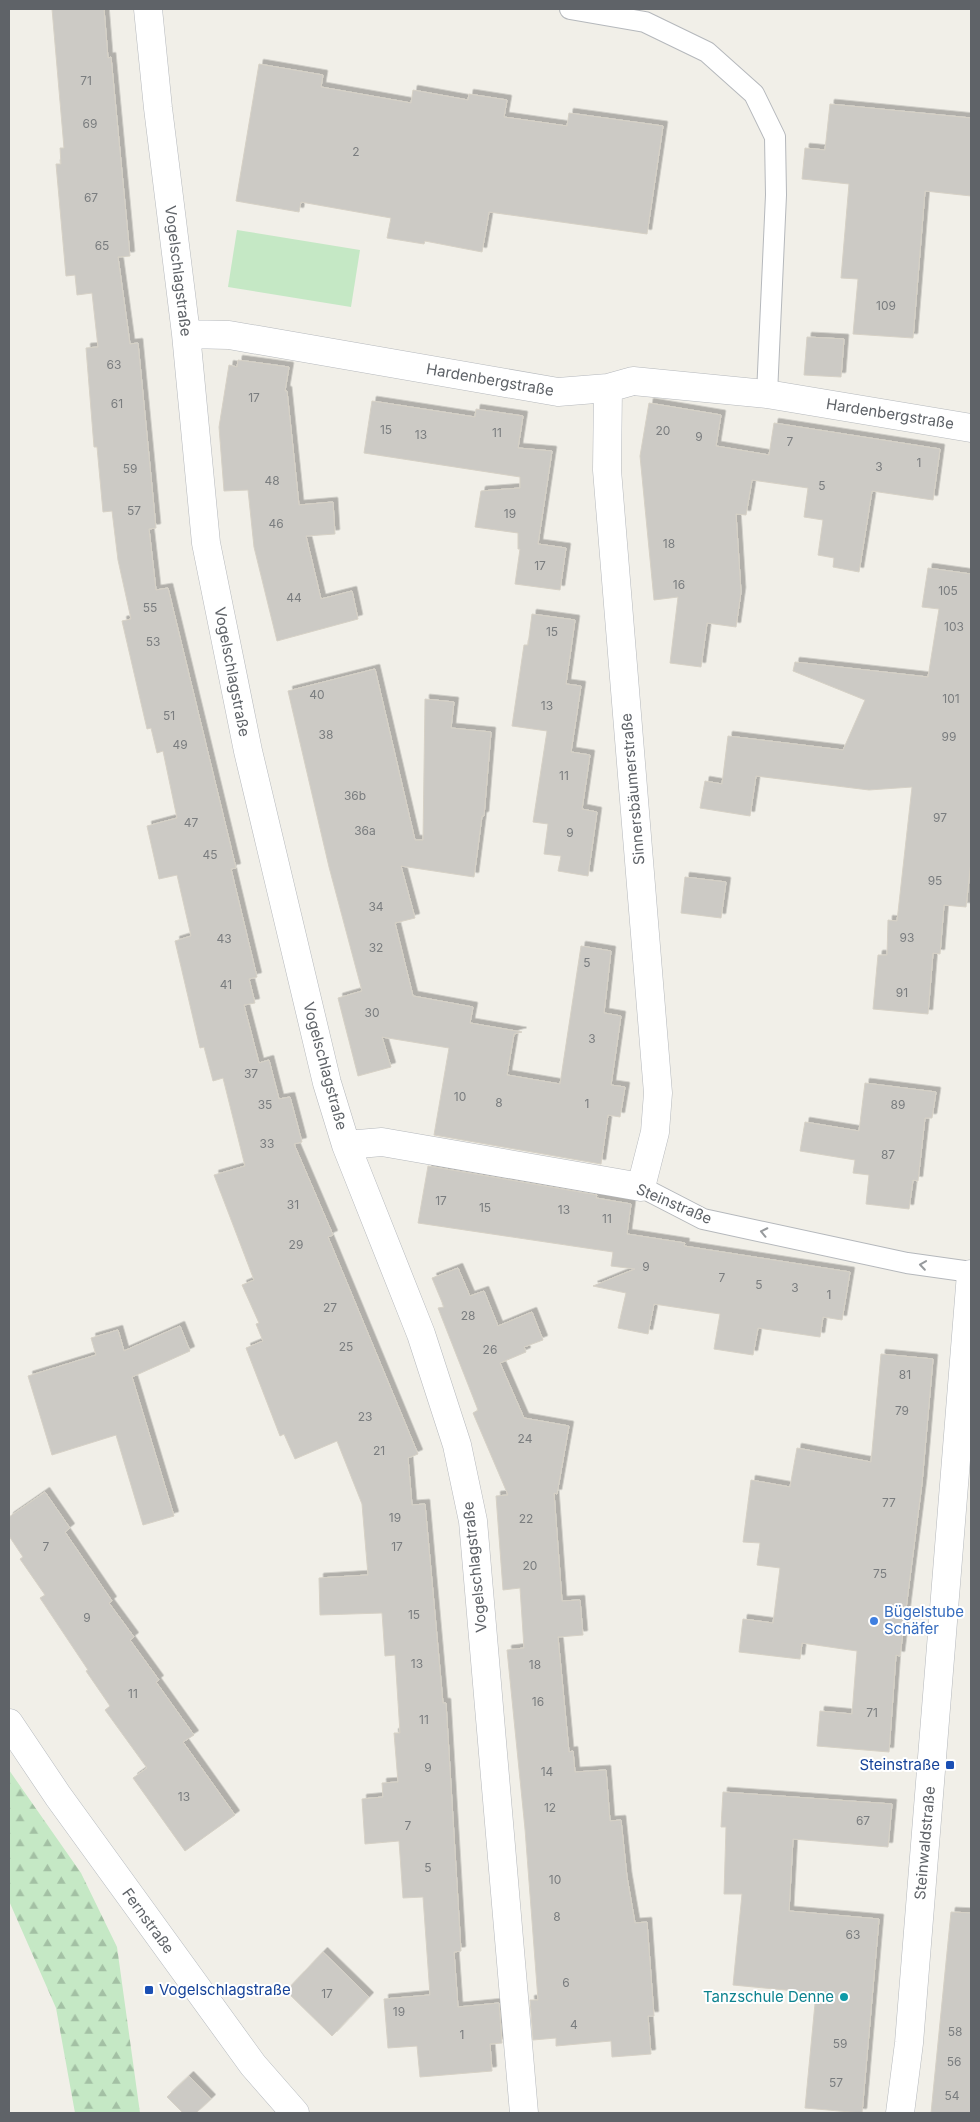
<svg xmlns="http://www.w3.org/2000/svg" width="980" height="2122" font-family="Inter,sans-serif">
  <defs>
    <pattern id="forest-firs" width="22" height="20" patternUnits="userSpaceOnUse" patternTransform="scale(1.25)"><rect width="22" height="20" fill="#c5e8c5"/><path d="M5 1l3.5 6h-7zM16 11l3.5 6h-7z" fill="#a3c0a4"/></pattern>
    <filter id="shadow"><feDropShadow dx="4.5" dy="-4.5" stdDeviation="0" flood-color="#0004"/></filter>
  </defs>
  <rect width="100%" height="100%" fill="#f1efe8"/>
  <!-- green -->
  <path fill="#c5e8c5" d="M237 230 360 250 351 307 228 287Z"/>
  <!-- forest -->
  <path fill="url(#forest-firs)" d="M9 1770 81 1873 117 1947 140 2113H75L56 2008 9 1901Z"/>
  <!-- building -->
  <path fill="#cccac5" stroke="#d6d1c6" filter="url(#shadow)" d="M52 9H104L108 58 111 57 130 256 118 257 130 344 138 343 156 528 149 529 156 590 168 588 236 868 231 869 257 977 249 979 255 1003 244 1005 259 1063 269 1060 279 1099 290 1097 302 1142 294 1144 333 1235 328 1237 418 1454 408 1458 412 1505 425 1504 443 1703H446L461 1951 454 1952 458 2007 499 2003 502 2043 490 2044 492 2071 420 2077 417 2046 388 2048 384 1999 430 1995 423 1897 403 1898 399 1841 365 1844 362 1799 383 1797 382 1783 398 1782 394 1733H400L395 1655 385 1656 382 1613 320 1615 319 1578 368 1575 362 1504 337 1441 295 1459 284 1434 280 1436 246 1348 263 1341 256 1324 259 1323 242 1285 254 1280 214 1175 245 1166 223 1078 213 1081 204 1047 200 1048 175 941 191 936 177 875 159 879 147 826 177 818 163 751 157 753 151 728 147 729 122 621 131 619 118 560 112 511 103 512 97 447H94L86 348 98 347 92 293 77 295 75 275 66 276 56 164H61L60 148H64Z
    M259 64 323 75 321 87 411 103 413 90 468 100 469 94 507 100 504 117 567 126 569 113 663 126 647 234 489 212 482 252 425 241 424 244 387 238 391 218 301 202 299 212 236 201Z
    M830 104 971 118V196L925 191 913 338 853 334 858 279 841 278 849 184 802 179 805 148 825 150Z
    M807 337 844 339 841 377 804 375Z
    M238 360 289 367 285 391H287L299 505 333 502 335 534 306 536 321 599 352 591 358 619 277 641 254 547 248 490 224 491 219 427 229 365 237 367Z
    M372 401 475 417 476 409 523 416 518 448 552 451 538 544 566 548 560 590 515 584 520 549H518V533L475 527 481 491 520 488V477L364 453Z
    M649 403 721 415 716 446 769 455 774 423 940 449 933 500 872 491 859 572 833 567 834 558 818 555 823 520 804 517 808 488 752 480 746 515 736 514 741 592 736 627 707 623 701 667 670 663 678 597 654 600 640 456Z
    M928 568 971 574V861L966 907 944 905 940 954 933 953 928 1014 873 1009 878 955H887L888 920 897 921 912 787 869 790 756 776 750 816 700 808 705 781 722 784 728 736 843 750 865 700 793 671 795 662 928 677 939 609 922 607Z
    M532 614 575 620 566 684 581 686 571 752 590 755 582 809 597 812 588 876 558 871 561 856 544 854 548 824 533 822 547 731 512 726 524 645H528Z
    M375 669 415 840H423L425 699 454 702 451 728 491 732 484 816H482L474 877 401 866 415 918 395 923 413 996 473 1007 470 1023 522 1032 514 1034 507 1075 560 1084 581 946 611 951 604 1013 621 1016 611 1085 625 1087 620 1117 608 1115 601 1164 434 1135 449 1048 382 1037 391 1067 358 1076 338 998 362 991 329 867 288 691Z
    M685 877 726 882 721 918 681 913Z
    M865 1083 936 1092 932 1118H925L918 1181 913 1180 909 1209 866 1204 869 1175 853 1173 855 1160 800 1151 805 1122 859 1131Z
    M428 1166 597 1195 596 1198 631 1204 627 1234 685 1243 684 1246 850 1272 842 1320 823 1317 820 1337 758 1328 753 1355 714 1349 720 1314 654 1304 648 1334 618 1328 626 1293 593 1286 635 1269 611 1266 613 1252 418 1223Z
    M458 1268 470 1296 484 1291 498 1326 532 1312 543 1340 524 1347 526 1352 500 1363 524 1418 569 1426 557 1494 554 1493 562 1601 580 1600 583 1635 558 1637 569 1752 573 1751 575 1772 606 1770 610 1821 621 1820 627 1877 635 1923 647 1922 654 2016H648L651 2054 612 2057 611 2041 556 2046V2038L533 2040 530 2000H538L525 1829 507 1650 524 1648 520 1588 503 1590 496 1496 508 1495 473 1413 478 1410 438 1308 444 1307 432 1278Z
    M180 1326 190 1351 132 1377 174 1516 143 1525 116 1435 52 1455 28 1376 96 1355 91 1338 118 1330 124 1351Z
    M881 1354 933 1359 922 1483 900 1656 896 1655 889 1752 817 1746 820 1711 852 1714 857 1651 802 1643 800 1659 739 1652 743 1619 773 1623 780 1568 757 1565 760 1543 743 1542 751 1480 790 1487 797 1448 871 1462Z
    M45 1492 70 1528 65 1532 112 1601 109 1603 134 1637 130 1640 159 1680 156 1682 194 1735 183 1742 235 1815 185 1851 133 1778 147 1768 105 1710 110 1706 86 1671 88 1670 40 1598 45 1595 20 1559 23 1557 9 1536V1517Z
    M723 1792 892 1804 888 1847 793 1839 789 1911 879 1919 862 2113 805 2108 816 1993 733 1985 742 1894H724L726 1827H721Z
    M951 1912 971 1913V2113H931Z
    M323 1952 369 1997 332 2036 286 1991Z
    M189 2076 211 2099 196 2113H183L167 2097Z"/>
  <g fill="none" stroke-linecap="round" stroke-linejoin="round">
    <!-- service casing -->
    <g stroke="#b5b8bc" stroke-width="22">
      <path id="service" d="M570 9 645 22 707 52 754 94 775 137 776 195 767 394
        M641 1187 703 1219 907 1263 971 1272"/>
    </g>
    <!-- minor casing -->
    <g stroke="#b5b8bc" stroke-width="29">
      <path id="minor" d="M148 9 158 108 186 334 206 543 248 751 327 1083 346 1145 421 1334 457 1445 473 1521 524 2113
        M186 334 229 335 558 392 608 388 633 381 767 394 971 428
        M346 1145 382 1142 641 1187 655 1132 658 1093 607 470 608 388"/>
    </g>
    <!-- tertiary casing -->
    <g stroke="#b5b8bc" stroke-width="29">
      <path id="tertiary" d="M900 2113 909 2043 971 1274"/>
    </g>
    <!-- secondary casing -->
    <g stroke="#b6babf" stroke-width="29">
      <path id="secondary" d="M9 1723 58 1796 253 2065 295 2113"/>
    </g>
    <!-- service -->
    <use href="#service" stroke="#fff" stroke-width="20"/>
    <!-- minor -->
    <use href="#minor" stroke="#fff" stroke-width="28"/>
    <!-- tertiary -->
    <use href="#tertiary" stroke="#fff" stroke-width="28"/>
    <!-- secondary -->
    <use href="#secondary" stroke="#fff" stroke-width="28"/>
  </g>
  <!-- one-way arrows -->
  <defs><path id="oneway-chevron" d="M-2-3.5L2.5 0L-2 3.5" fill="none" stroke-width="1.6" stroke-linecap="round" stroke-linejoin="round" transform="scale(1.25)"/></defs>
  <g stroke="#979a9d">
    <use href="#oneway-chevron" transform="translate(764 1232) rotate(-168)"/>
    <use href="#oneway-chevron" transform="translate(923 1265) rotate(-172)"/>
  </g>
  <!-- markers -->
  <circle fill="#3f7fe0" stroke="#fff" stroke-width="2" cx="874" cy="1621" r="5"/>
  <g fill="#1a4fb4" stroke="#fff" stroke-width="2">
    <rect x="945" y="1760" width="10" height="10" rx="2.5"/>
    <rect x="144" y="1985" width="10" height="10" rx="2.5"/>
  </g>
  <circle fill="#0f9aa8" stroke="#fff" stroke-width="2" cx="844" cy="1997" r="5"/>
  <g text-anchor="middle" stroke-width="4" stroke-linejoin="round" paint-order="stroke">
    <!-- number labels -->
    <g font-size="12" fill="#7a7d7f">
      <text x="86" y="85">71</text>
      <text x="90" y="128">69</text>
      <text x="356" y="156">2</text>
      <text x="91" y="202">67</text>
      <text x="102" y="250">65</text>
      <text x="886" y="310">109</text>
      <text x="114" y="369">63</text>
      <text x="254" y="402">17</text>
      <text x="117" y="408">61</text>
      <text x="386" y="434">15</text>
      <text x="663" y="435">20</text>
      <text x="497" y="437">11</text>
      <text x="421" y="439">13</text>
      <text x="699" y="441">9</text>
      <text x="790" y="446">7</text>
      <text x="919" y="467">1</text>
      <text x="879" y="471">3</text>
      <text x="130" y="473">59</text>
      <text x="272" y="485">48</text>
      <text x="822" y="490">5</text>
      <text x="134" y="515">57</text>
      <text x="510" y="518">19</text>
      <text x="276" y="528">46</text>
      <text x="669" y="548">18</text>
      <text x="540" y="570">17</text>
      <text x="679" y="589">16</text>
      <text x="948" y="595">105</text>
      <text x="294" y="602">44</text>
      <text x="150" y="612">55</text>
      <text x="954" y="631">103</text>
      <text x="552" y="636">15</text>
      <text x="153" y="646">53</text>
      <text x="317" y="699">40</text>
      <text x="951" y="703">101</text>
      <text x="547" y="710">13</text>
      <text x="169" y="720">51</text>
      <text x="326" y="739">38</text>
      <text x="949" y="741">99</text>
      <text x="180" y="749">49</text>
      <text x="564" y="780">11</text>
      <text x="355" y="800">36b</text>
      <text x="940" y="822">97</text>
      <text x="191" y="827">47</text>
      <text x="365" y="835">36a</text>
      <text x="570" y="837">9</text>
      <text x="210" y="859">45</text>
      <text x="935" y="885">95</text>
      <text x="376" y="911">34</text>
      <text x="907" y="942">93</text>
      <text x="224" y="943">43</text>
      <text x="376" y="952">32</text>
      <text x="587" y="967">5</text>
      <text x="226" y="989">41</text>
      <text x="902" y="997">91</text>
      <text x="372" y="1017">30</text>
      <text x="592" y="1043">3</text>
      <text x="251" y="1078">37</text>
      <text x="460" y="1101">10</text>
      <text x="499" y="1107">8</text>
      <text x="587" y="1108">1</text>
      <text x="265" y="1109">35</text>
      <text x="898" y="1109">89</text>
      <text x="267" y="1148">33</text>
      <text x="888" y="1159">87</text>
      <text x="441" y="1205">17</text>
      <text x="293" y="1209">31</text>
      <text x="485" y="1212">15</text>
      <text x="564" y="1214">13</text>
      <text x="607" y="1223">11</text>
      <text x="296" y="1249">29</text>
      <text x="646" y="1271">9</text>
      <text x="722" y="1282">7</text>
      <text x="759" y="1289">5</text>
      <text x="795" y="1292">3</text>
      <text x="829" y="1299">1</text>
      <text x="330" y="1312">27</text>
      <text x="468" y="1320">28</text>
      <text x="346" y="1351">25</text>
      <text x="490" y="1354">26</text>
      <text x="905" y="1379">81</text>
      <text x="902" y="1415">79</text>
      <text x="365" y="1421">23</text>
      <text x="525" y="1443">24</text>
      <text x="379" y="1455">21</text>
      <text x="889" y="1507">77</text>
      <text x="395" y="1522">19</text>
      <text x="526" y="1523">22</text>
      <text x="46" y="1551">7</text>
      <text x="397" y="1551">17</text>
      <text x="530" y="1570">20</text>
      <text x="880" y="1578">75</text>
      <text x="414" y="1619">15</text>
      <text x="87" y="1622">9</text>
      <text x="417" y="1668">13</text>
      <text x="535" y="1669">18</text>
      <text x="133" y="1698">11</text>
      <text x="538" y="1706">16</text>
      <text x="872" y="1717">71</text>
      <text x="424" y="1724">11</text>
      <text x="428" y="1772">9</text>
      <text x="547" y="1776">14</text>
      <text x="184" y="1801">13</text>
      <text x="550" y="1812">12</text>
      <text x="863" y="1825">67</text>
      <text x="408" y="1830">7</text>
      <text x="428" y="1872">5</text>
      <text x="555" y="1884">10</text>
      <text x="557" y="1921">8</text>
      <text x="853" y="1939">63</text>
      <text x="566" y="1987">6</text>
      <text x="327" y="1998">17</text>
      <text x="399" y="2016">19</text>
      <text x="574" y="2029">4</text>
      <text x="955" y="2036">58</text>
      <text x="462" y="2039">1</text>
      <text x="840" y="2048">59</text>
      <text x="954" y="2066">56</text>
      <text x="836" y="2087">57</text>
      <text x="952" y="2100">54</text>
    </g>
    <!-- street labels -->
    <g font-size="15" fill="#5f6368" stroke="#fff">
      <text transform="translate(178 271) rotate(83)" y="5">Vogelschlagstraße</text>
      <text transform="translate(490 380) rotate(10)" y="5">Hardenbergstraße</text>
      <text transform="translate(890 414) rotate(9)" y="5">Hardenbergstraße</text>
      <text transform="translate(232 672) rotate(79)" y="5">Vogelschlagstraße</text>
      <text transform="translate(633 789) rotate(-95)" y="5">Sinnersbäumerstraße</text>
      <text transform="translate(325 1066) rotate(75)" y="5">Vogelschlagstraße</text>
      <text transform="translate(674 1204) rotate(23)" y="5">Steinstraße</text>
      <text transform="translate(475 1567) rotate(-96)" y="5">Vogelschlagstraße</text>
      <text transform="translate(925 1843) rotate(-85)" y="5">Steinwaldstraße</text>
      <text transform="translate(148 1921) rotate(54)" y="5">Fernstraße</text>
    </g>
    <!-- shop labels -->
    <g font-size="15" fill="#366cbe" stroke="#fff" text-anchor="start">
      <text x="884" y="1617">Bügelstube<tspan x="884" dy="17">Schäfer</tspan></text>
    </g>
    <!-- transit labels -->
    <g font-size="15" fill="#164399" stroke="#fff" text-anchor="end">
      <text x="940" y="1770">Steinstraße</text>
      <text x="159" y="1995" text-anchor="start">Vogelschlagstraße</text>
    </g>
    <!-- culture labels -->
    <g font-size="15" fill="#0d838f" stroke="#fff" text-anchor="end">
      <text x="834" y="2002">Tanzschule Denne</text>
    </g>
  </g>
  <!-- border -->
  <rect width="980" height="2122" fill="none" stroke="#5f6368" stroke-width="20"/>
</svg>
